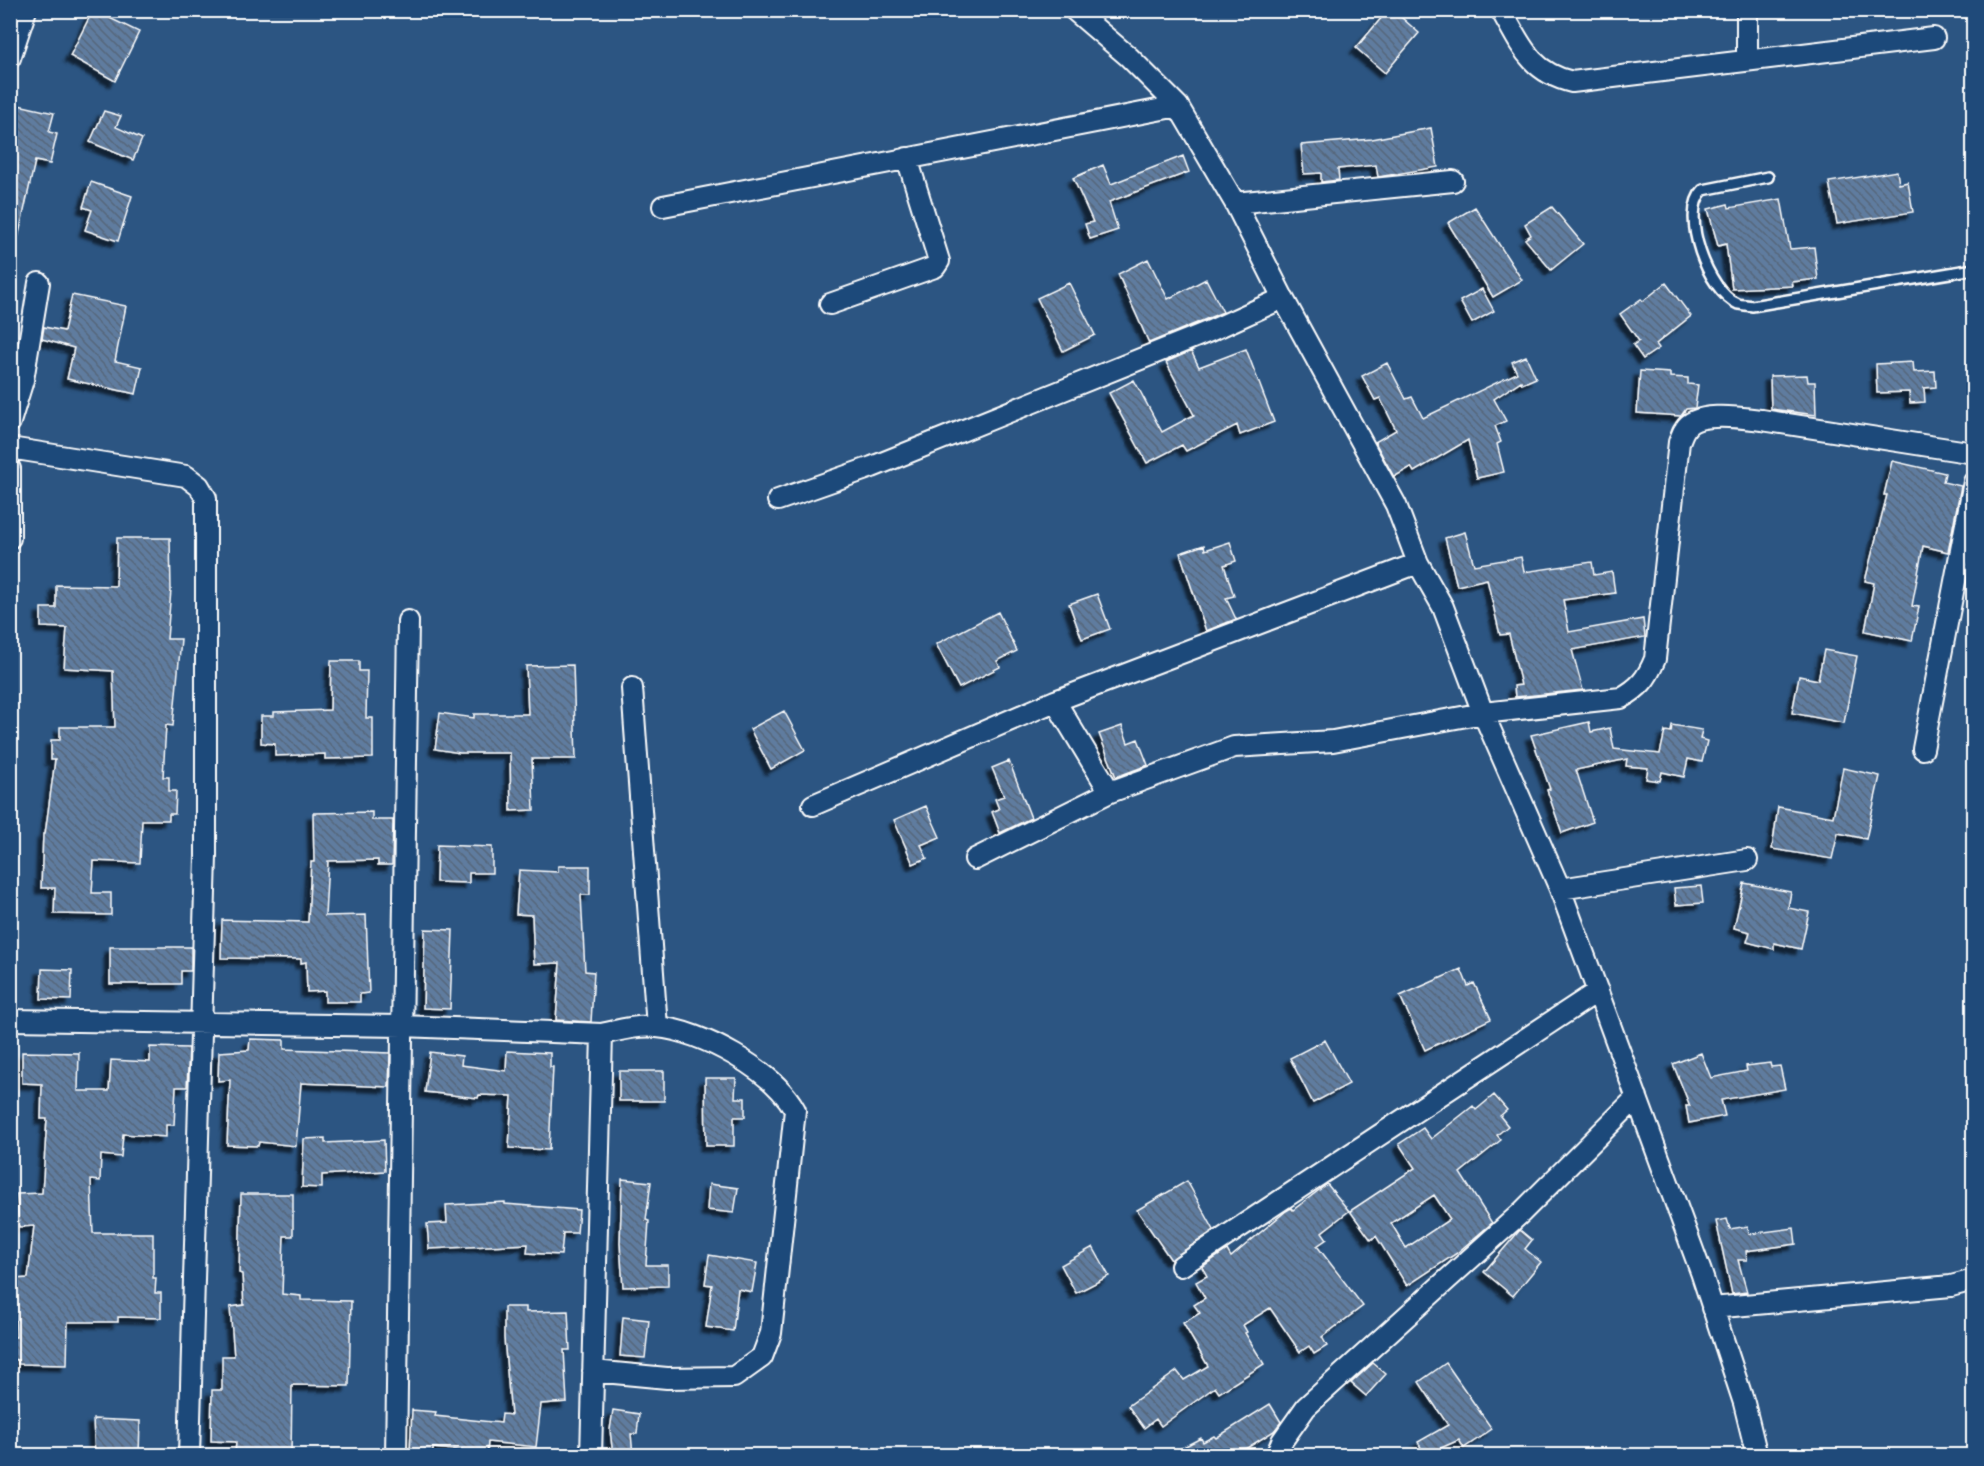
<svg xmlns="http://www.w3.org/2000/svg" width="1984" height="1466" font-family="'Comic Neue',sans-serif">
  <defs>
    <pattern id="building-back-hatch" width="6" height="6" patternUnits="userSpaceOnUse" patternTransform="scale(1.5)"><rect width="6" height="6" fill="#5e7c9f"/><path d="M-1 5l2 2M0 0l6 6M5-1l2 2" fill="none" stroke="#56667a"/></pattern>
    <filter id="shadow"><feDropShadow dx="-5.5" dy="5.5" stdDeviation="1.5" flood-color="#0009"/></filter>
  </defs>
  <rect width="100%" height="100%" fill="#2c5582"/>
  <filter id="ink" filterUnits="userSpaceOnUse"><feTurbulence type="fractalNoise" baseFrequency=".0167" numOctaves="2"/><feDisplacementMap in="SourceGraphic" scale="12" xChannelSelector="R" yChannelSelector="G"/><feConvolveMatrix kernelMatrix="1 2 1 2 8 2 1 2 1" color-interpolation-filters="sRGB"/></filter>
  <g filter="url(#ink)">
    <!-- building -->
    <path fill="url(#building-back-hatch)" stroke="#fff" stroke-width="1.5" fill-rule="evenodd" filter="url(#shadow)" d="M93 10 139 32 115 81 70 56Z
      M1388 10H1393L1419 33 1385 73 1356 48Z
      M14 104 54 113 49 132 57 134 50 164 35 161 17 243 10 242V119Z
      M104 111 121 116 116 127 142 139 133 160 90 142Z
      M1431 128 1438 167 1378 177 1376 165 1338 169 1339 180 1321 182V173L1304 174 1301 145 1372 139Z
      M1183 156 1189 172 1109 202 1118 230 1090 239 1085 224 1093 222 1073 178 1103 165 1111 184Z
      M1897 171 1899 184 1908 182 1913 212 1837 224 1829 182Z
      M91 182 132 196 118 241 85 230 92 210 83 207Z
      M1781 199 1790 249 1814 247 1818 279 1792 282 1793 286 1732 289 1726 244 1718 246 1708 209 1728 204 1729 208Z
      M1475 207 1522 280 1493 297 1448 223Z
      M1552 207 1583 244 1551 270 1525 239 1531 235 1525 224Z
      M1148 259 1168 299 1206 279 1223 312 1149 343 1118 274Z
      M1069 283 1095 335 1063 351 1037 298Z
      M1666 283 1691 316 1656 344 1659 348 1643 359 1633 345 1639 341 1620 314 1641 299 1643 301Z
      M1482 289 1494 311 1472 323 1460 301Z
      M72 295 126 306 115 361 142 367 136 394 67 379 74 348 42 339 44 327 64 331Z
      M1246 349 1274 422 1240 435 1237 425 1186 451 1182 445 1147 463 1109 393 1134 380 1162 432 1194 415 1166 362 1191 351 1199 367Z
      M1526 356 1536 378 1522 384 1521 381 1494 399 1506 421 1495 426 1501 442 1497 444 1504 472 1477 478 1468 440 1414 472 1411 467 1394 477 1375 442 1396 430 1380 398 1375 400 1362 376 1387 363 1406 399 1412 397 1423 418 1517 373 1512 362Z
      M1913 362 1914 372 1935 371 1936 387 1924 388 1925 402 1910 403 1909 392 1877 393 1876 364Z
      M1640 371 1670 373V377L1688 378V384L1698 385 1695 408 1686 409 1681 416 1637 413Z
      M1807 375 1808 382H1815L1816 415 1771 409 1770 376Z
      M1892 461 1945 473 1943 482 1961 486 1948 552 1923 546 1912 606 1919 607 1912 641 1865 631 1874 583 1865 581 1887 495H1884Z
      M1465 532 1474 565 1521 557 1524 572 1592 562 1594 575 1612 572 1615 593 1563 600 1569 632 1643 619 1645 637 1572 650 1583 690 1515 697 1514 686 1521 685 1509 634 1500 635 1487 579 1457 586 1445 538Z
      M117 538H170L171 590 167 639H181L173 726 166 725 163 777H169V791H176L175 814H169V820H142L140 863 94 861 92 893H111V915L54 914 55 888H41L43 834H45L55 760H51V740H60V727H115L113 671 64 668 67 628 41 627V608H56V585L116 586Z
      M1230 542 1236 561 1224 565 1234 596 1226 598 1236 619 1206 631 1180 553 1204 545 1205 550Z
      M1097 594 1110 629 1082 639 1069 604Z
      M998 612 1017 651 997 661 1000 667 959 688 936 644Z
      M1824 650 1857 656 1844 723 1792 713 1799 676 1818 680Z
      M331 661H359V671H367L366 718H373V758L325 759V754L275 756V744L261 743V716H274V712L330 710Z
      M573 665 576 759H532L534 810 511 811 510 753H460L435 749 440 713 474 718V714H528L526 666Z
      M784 711 805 750 771 769 750 729Z
      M1589 722 1591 732 1610 728 1614 749 1660 754 1665 731 1671 732 1672 725 1702 730 1700 739 1707 741 1702 762 1688 759 1684 777 1662 772 1660 781 1646 779 1648 768 1626 766 1627 759 1576 770 1593 822 1562 833 1547 790 1550 789 1531 735Z
      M1122 726 1128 743 1138 739 1148 765 1116 777 1099 734Z
      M1009 761 1031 818 1000 833 992 812 999 809 995 799 1004 796 992 768Z
      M1843 768 1880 776 1866 839 1838 833 1832 859 1772 849 1778 807 1833 817Z
      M926 806 940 837 921 845 927 858 913 864 894 820Z
      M372 812V820H393L392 865H378V860L328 861 325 916 366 915 369 993 360 994V1002H325V991L307 992 306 962 301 963V959L221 958 222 920 308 922 311 862H314L313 813Z
      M437 845 492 847V873H469V883L436 882Z
      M558 866H590V895H581L585 971 594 972 591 1022 556 1020 560 963 534 964 532 915 516 914 519 870 558 872Z
      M1744 883 1791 892 1788 908 1809 912 1801 949 1774 943V949L1747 942 1750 932 1734 928Z
      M1701 886 1703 903 1676 905 1674 888Z
      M425 929 453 930 450 1009 423 1008Z
      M110 947H191V971H181V984H110Z
      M42 969 72 970 71 1000 41 999Z
      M1461 969 1468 986 1474 983 1491 1019 1425 1050 1400 996Z
      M250 1039 284 1040V1049L390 1053 389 1087 301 1083 296 1146 259 1142 258 1146 227 1145 230 1080 218 1081 219 1052 249 1050Z
      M1325 1040 1349 1084 1313 1103 1290 1058Z
      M150 1047 189 1048 187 1087H176L174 1125H166V1137L123 1134 121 1157 101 1155 100 1181 91 1180 93 1233H153V1278H156L155 1293H161V1318L118 1317V1322H68L67 1365 18 1364V1360L10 1359V1337H16L14 1279 28 1278 34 1226 19 1227 17 1194 42 1193 47 1119H41L42 1084 22 1083V1052L79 1053 78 1091H109L111 1060 150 1062Z
      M507 1051 550 1053V1067H553L549 1150 509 1148 512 1096 479 1095 478 1098 425 1092 430 1052 462 1056 461 1065 506 1071Z
      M1701 1053 1711 1078 1747 1071 1746 1066 1770 1063 1771 1067 1780 1066 1785 1089 1721 1100 1725 1116 1689 1123 1686 1106H1690L1673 1064Z
      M619 1071H664V1101H619Z
      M705 1078H736L735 1098H745V1117H734V1146H706Z
      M1494 1095 1507 1110 1500 1116 1508 1126 1497 1135 1501 1140 1460 1173 1492 1223 1457 1253 1407 1286 1376 1236 1371 1240 1350 1211 1415 1168 1399 1144 1423 1128 1431 1139 1473 1106 1476 1110ZM1434 1195 1450 1219 1406 1248 1391 1223Z
      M325 1138V1143L384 1140 385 1171 322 1175V1188L302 1187 304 1139Z
      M622 1179 651 1182 646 1220 649 1221 646 1265H668V1286L623 1287 620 1243Z
      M1187 1181 1214 1230 1171 1260 1137 1210Z
      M709 1184 738 1188 734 1213 707 1210Z
      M1327 1184 1349 1211 1322 1232 1327 1239 1317 1246 1363 1306 1322 1337 1327 1346 1314 1354 1309 1346 1300 1352 1270 1308 1243 1325 1247 1332 1245 1333 1264 1364 1219 1393 1215 1387 1161 1426 1156 1419 1144 1428 1128 1406 1177 1371 1184 1380 1208 1366 1183 1323 1200 1313 1194 1305 1205 1298 1196 1282 1207 1276 1202 1267 1227 1250 1231 1257 1286 1211 1291 1208 1293 1210Z
      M241 1194H293V1236H284L282 1294 301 1296V1300L351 1301 349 1386 292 1385 291 1455H235L236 1442 211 1441 212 1390H222V1356H234L230 1307 244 1305 242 1274 239 1273Z
      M505 1202V1204L579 1210 577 1233H563L561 1255 527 1253 528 1244 429 1249 427 1224 447 1223 446 1205Z
      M1727 1219 1730 1229 1748 1226 1749 1234 1794 1228 1796 1244 1746 1251 1747 1260H1738L1747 1292 1739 1293 1732 1294 1716 1221Z
      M1520 1230 1532 1240 1525 1249 1541 1262 1513 1296 1484 1272Z
      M1093 1247 1109 1276 1076 1293 1061 1265Z
      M709 1255 757 1263 752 1292 738 1289 733 1331 706 1327 712 1285 705 1284Z
      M504 1307H526V1312L568 1311 570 1350H564L567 1402 541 1404 536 1447 488 1442 487 1453 433 1448V1455L410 1453 412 1410 436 1412 435 1416 501 1423 502 1414 511 1415 504 1338Z
      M623 1317 649 1320 645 1358 620 1356Z
      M1373 1363 1386 1374 1366 1396 1351 1383Z
      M1446 1363 1492 1429 1464 1448 1459 1440 1425 1455 1418 1442 1448 1425 1419 1382Z
      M1270 1404 1281 1422 1274 1431 1236 1455H1168L1201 1438 1203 1442 1214 1436 1216 1438Z
      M613 1410 639 1414 637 1434H631L633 1455H613L610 1430Z
      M93 1419 140 1421 139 1455H95Z"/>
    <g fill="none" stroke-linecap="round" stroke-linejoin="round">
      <!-- lane casing -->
      <g stroke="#fff" stroke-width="14">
        <path id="lane" d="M1768 177 1703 190C1679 214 1708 292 1738 304 1742 305 1748 305 1752 306L1974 269"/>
      </g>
      <!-- street casing -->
      <g stroke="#fff" stroke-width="24">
        <path id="street" d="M1074 10 1129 57 1178 106 1235 203 1283 298 1396 505 1418 563 1443 607 1483 713 1560 889 1701 1272 1744 1403 1757 1456
          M1501 10C1521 45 1530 72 1572 82L1934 38
          M10 58 26 10
          M1747 61V10
          M1235 203 1453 181
          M663 206 1178 106
          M830 304 935 267 939 261 907 158
          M10 422 23 380 39 283
          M10 448 186 476 199 486 206 498V856L189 1456
          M10 469V538
          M778 500 872 467 1210 331 1283 298
          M632 688 657 1027
          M1055 701 1110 792
          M1923 749 1974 482
          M813 805 1055 701 1418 563
          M975 859 1110 792 1234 747 1333 741 1483 713 1621 698C1639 688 1647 679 1655 659L1679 442C1681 438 1682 433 1685 429 1696 410 1744 418 1762 420L1974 453
          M1560 889 1747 860
          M10 1020 402 1026 602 1034C620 1030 638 1025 657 1027 702 1031 773 1070 795 1110L771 1333 762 1357 734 1377 667 1378 593 1371
          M1181 1266 1598 991
          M1712 1308 1951 1286 1974 1280
          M396 1456 408 621
          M591 1456 602 1034
          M1276 1456 1282 1441 1306 1407 1522 1212 1637 1097"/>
      </g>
      <!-- lane -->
      <use href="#lane" stroke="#1f4a7a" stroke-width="9"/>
      <!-- street -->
      <use href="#street" stroke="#1f4a7a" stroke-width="20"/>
    </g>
  </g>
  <!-- margin -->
  <rect width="1984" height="1466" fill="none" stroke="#1f4a7a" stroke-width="36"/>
  <rect x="18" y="18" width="1948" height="1430" fill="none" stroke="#fff" stroke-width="2" filter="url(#ink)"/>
</svg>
